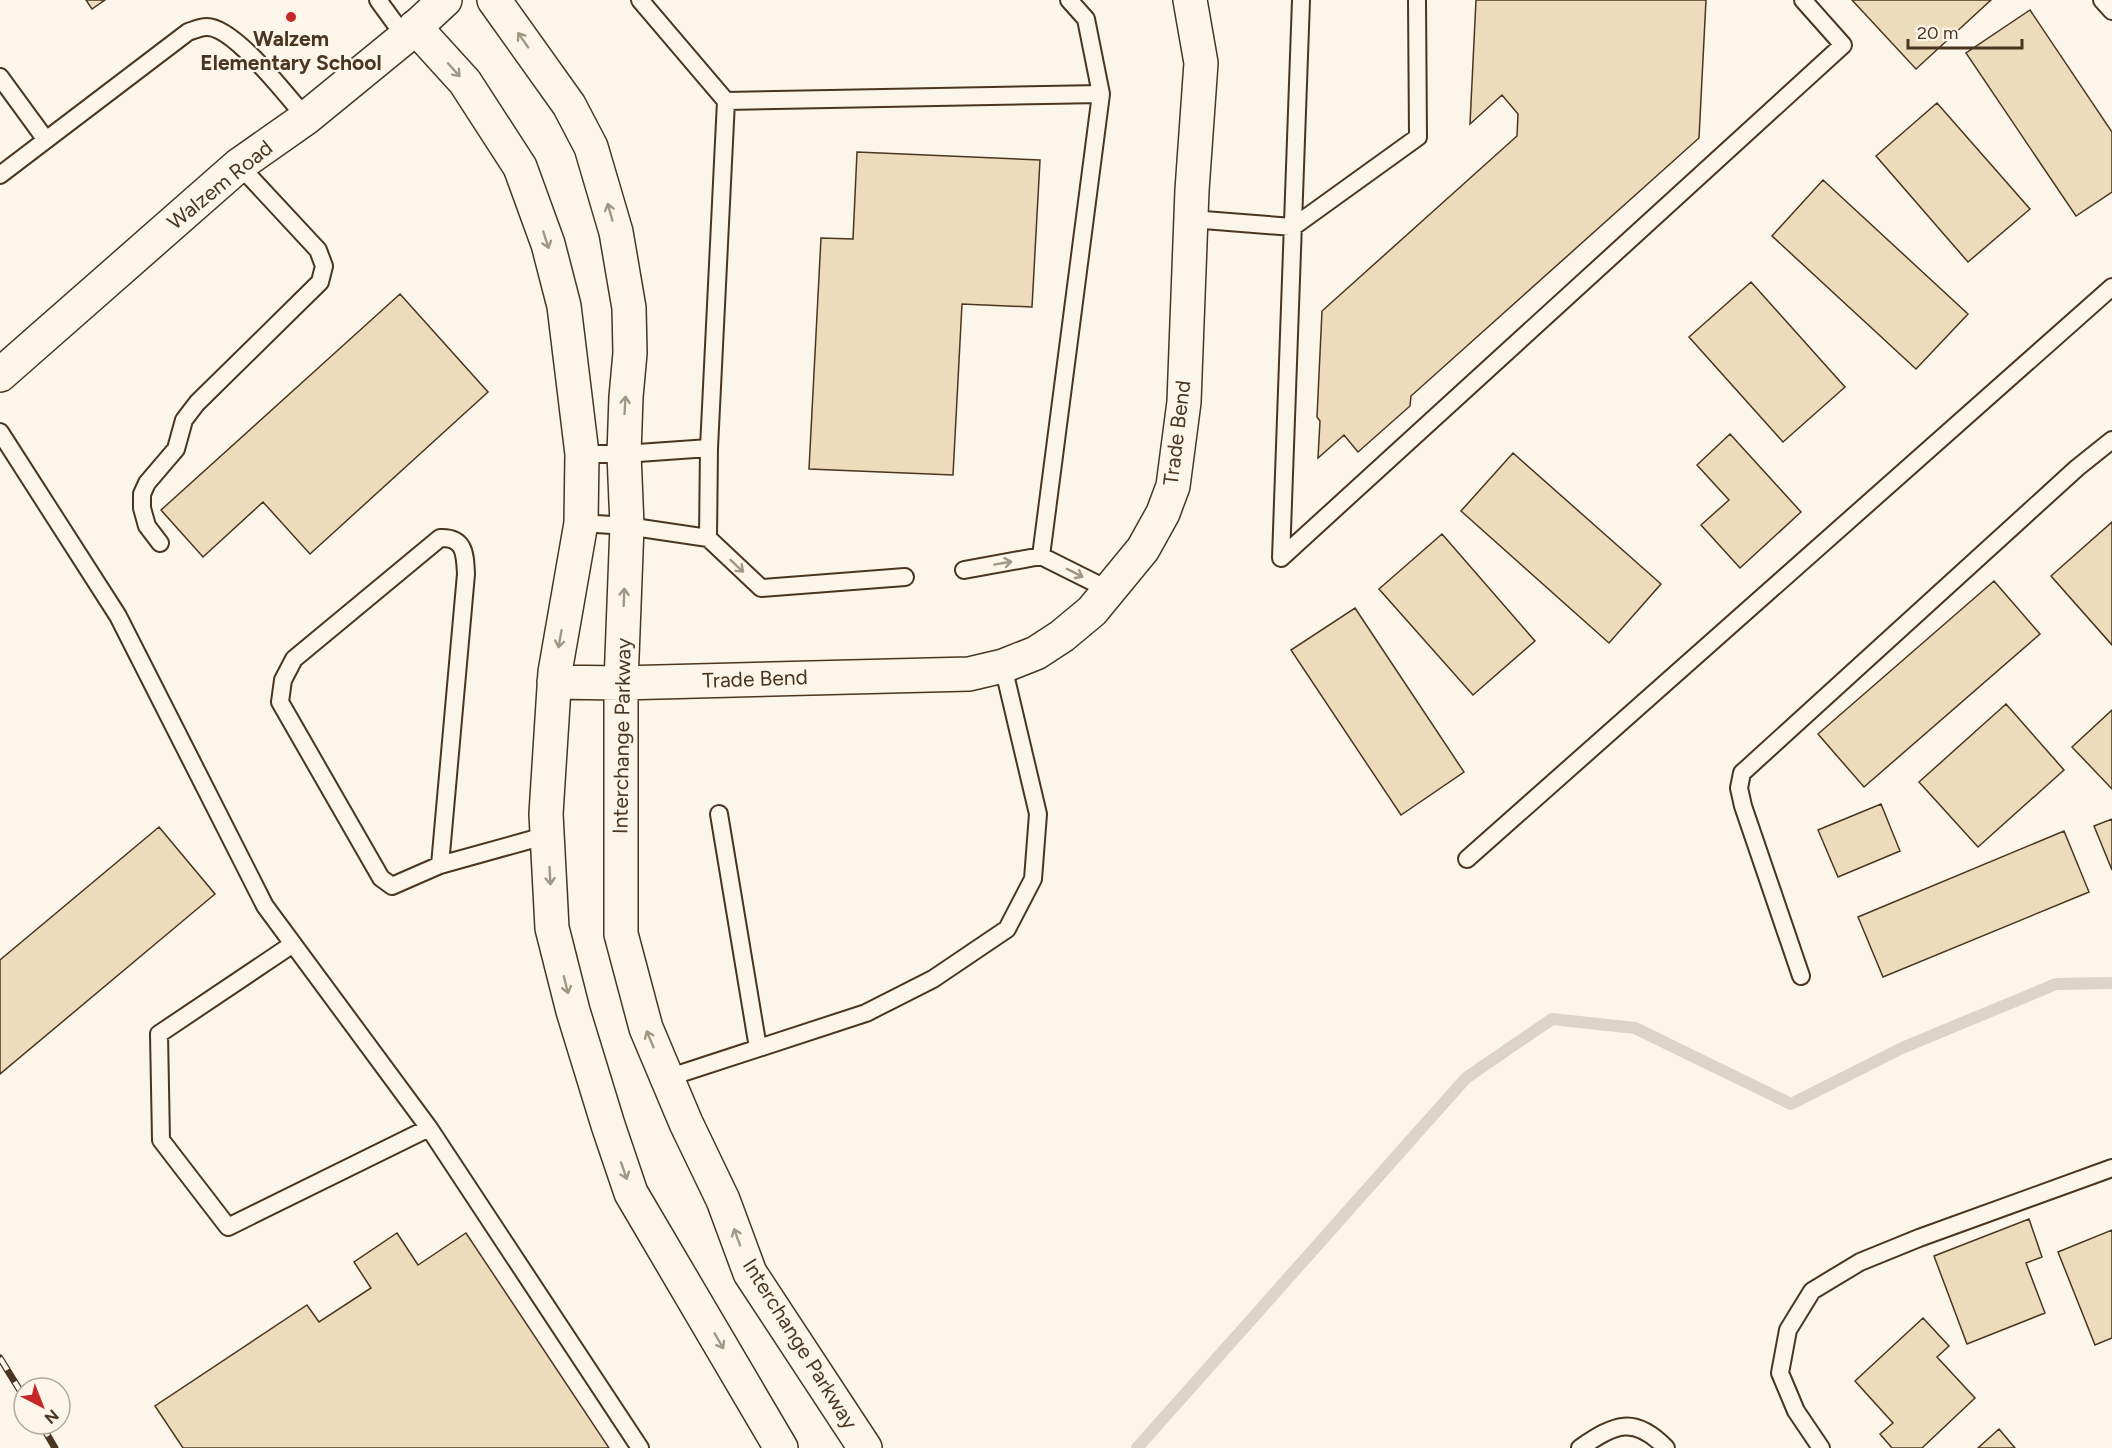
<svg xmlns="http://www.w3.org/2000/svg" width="2112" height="1448" font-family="Figtree,sans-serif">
  <rect width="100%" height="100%" fill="#fbf6e9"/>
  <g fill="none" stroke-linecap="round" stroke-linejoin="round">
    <!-- stream -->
    <path stroke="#dcd4c6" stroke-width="12" d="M1137 1448 1466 1078 1552 1019 1635 1028 1791 1104 1902 1048 2056 984 2112 983"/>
  </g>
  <!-- building -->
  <path fill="#ecdcbc" stroke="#4a3520" stroke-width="1.5" d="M86 0H105L92 9Z
    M1476 0H1706L1699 138 1411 396 1410 406 1358 452 1344 435 1318 458 1320 421 1317 417 1322 311 1517 136 1518 114 1502 95 1470 124Z
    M1852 0H1991L1916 69Z
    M2030 10 2112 132V192L2076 216 1966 53Z
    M1937 103 2030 209 1968 262 1876 156Z
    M857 152 1040 160 1032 307 962 304 953 475 809 469 821 238 853 239Z
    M1823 180 1968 314 1916 369 1772 236Z
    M1751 282 1845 387 1783 442 1689 337Z
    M400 294 488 392 310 554 263 502 203 557 161 510Z
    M1730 434 1801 512 1740 568 1701 525 1729 500 1697 465Z
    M1513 453 1661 584 1609 643 1461 511Z
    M2112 522V645L2051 576Z
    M1442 534 1535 641 1473 695 1379 589Z
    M1994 581 2040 634 1864 787 1818 734Z
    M1355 608 1464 772 1401 815 1291 650Z
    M2006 704 2064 770 1978 847 1919 782Z
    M2112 710V789L2072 747Z
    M1881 804 1900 851 1838 877 1818 830Z
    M2112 819V870L2094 826Z
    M159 827 215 894 0 1074V960Z
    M2064 831 2089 892 1883 977 1858 917Z
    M2029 1219 2042 1257 2026 1263 2045 1313 1967 1344 1934 1256Z
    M2112 1230V1338L2095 1345 2058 1252Z
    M397 1233 418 1265 466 1233 609 1448H183L155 1406 307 1305 319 1322 371 1288 354 1262Z
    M1923 1318 1949 1346 1937 1357 1975 1398 1922 1448H1892L1880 1434 1893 1423 1855 1381Z
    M1999 1429 2015 1448H1978Z"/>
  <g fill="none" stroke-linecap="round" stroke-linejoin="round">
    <!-- lane casing -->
    <g stroke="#4a3520" stroke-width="20">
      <path id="lane" d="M378 0 405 37
        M1301 0 1281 558 1843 45 1803 0
        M2102 0 2112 11
        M0 77 46 140 188 32C194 30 201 27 206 27 233 25 288 97 306 118
        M726 101 1101 94
        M0 175 46 140
        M1191 219 1293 227 1418 137 1417 0
        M0 432 118 616 265 906 429 1128 640 1448
        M582 454H624L709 448 726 101 640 0
        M581 523 627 526 708 538 761 588 905 577
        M708 538 709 448
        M160 543 147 526 142 508V494L147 483 176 449 184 420 197 403 320 282 324 266 318 250 239 165
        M1041 556 1101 94 1086 19 1069 0
        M964 570 1041 556 1109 590
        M719 814 758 1048
        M1467 859 2112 287
        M440 865 466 574C465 554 465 537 440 538L294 659 283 680 280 702 381 878 392 886 440 865 548 835
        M293 944 159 1034 161 1140 228 1227 429 1128
        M1801 976 1743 806 1739 788 1742 773 2077 468 2112 440
        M667 1078 866 1013 933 979 1007 929 1033 879 1038 814 1003 666
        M1580 1448C1615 1424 1634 1415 1666 1448
        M1821 1448 1796 1411 1780 1373 1788 1330 1812 1291 1860 1262 1919 1238 2112 1168"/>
    </g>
    <!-- street casing -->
    <g stroke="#4a3520" stroke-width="36">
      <path id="street" d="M494 0 569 105 591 147 616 232 629 308 630 353 626 397 624 454 627 526 621 683V934L646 1028 686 1123 723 1200 750 1273 865 1448
        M415 27 465 82 520 167 548 244 564 306 582 454 581 523 555 672 546 814 552 928 573 1011 608 1125 631 1193 781 1448
        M554 682 621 683 969 674 1003 666 1036 653 1062 636 1092 611 1143 549 1163 513 1173 486 1184 402 1192 190 1201 63 1190 0"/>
    </g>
    <!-- secondary casing -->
    <g stroke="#4a3520" stroke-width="36">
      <path id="secondary" d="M0 375 239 165 306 118 405 37 445 0"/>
    </g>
    <!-- lane -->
    <use href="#lane" stroke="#fbf6e9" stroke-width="16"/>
    <!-- street -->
    <use href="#street" stroke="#fbf6e9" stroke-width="33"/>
    <!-- secondary -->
    <use href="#secondary" stroke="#fbf6e9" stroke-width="33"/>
    <!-- rail casing -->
    <g stroke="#4a3520" stroke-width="7">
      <path id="rail" d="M0 1358 24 1397
        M41 1424 55 1448"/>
    </g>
    <!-- rail -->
    <use href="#rail" stroke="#fbf6e9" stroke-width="4.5" stroke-dasharray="14" stroke-linecap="butt"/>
  </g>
  <!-- one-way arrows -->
  <defs><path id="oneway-shaft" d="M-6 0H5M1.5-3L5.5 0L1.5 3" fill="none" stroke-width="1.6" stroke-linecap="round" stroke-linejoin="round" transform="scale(1.5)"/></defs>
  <g stroke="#a29684">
    <use href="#oneway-shaft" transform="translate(523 40) rotate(-125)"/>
    <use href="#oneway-shaft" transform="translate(454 70) rotate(48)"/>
    <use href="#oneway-shaft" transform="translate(610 212) rotate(-106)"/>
    <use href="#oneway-shaft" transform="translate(546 240) rotate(72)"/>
    <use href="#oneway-shaft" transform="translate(625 405) rotate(-87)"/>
    <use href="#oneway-shaft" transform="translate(1003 563) rotate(-10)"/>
    <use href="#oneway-shaft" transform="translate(737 566) rotate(43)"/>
    <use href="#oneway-shaft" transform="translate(1075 573) rotate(27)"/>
    <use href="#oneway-shaft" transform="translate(624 597) rotate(-88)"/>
    <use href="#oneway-shaft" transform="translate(560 639) rotate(100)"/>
    <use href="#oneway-shaft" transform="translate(550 876) rotate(87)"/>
    <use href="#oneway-shaft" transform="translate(566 985) rotate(76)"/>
    <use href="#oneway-shaft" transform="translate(650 1039) rotate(-113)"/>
    <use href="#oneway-shaft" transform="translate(624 1171) rotate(71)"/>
    <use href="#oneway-shaft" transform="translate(737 1237) rotate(-110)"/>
    <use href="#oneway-shaft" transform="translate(719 1341) rotate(60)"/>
  </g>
  <!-- markers -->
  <circle fill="#c62828" stroke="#fbf6e9" stroke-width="2" cx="291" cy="17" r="6"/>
  <g text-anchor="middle" stroke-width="4.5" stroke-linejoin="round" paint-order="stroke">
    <!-- poi labels -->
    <g font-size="21" font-weight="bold" fill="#4a3520" stroke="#fbf6e9">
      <text x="291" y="46">Walzem<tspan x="291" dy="24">Elementary School</tspan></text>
    </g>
    <!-- street labels -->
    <g font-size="21" fill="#4a3520" stroke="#fbf6e9">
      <text transform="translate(220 185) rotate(-39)" y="7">Walzem Road</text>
      <text transform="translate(1177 433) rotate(-83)" y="7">Trade Bend</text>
      <text transform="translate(755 679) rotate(-2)" y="7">Trade Bend</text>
      <text transform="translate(622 736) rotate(-89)" y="7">Interchange Parkway</text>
      <text transform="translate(800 1344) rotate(58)" y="7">Interchange Parkway</text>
    </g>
  </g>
  <!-- north arrow -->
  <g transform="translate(42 1406) rotate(138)"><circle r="28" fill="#fbf6e9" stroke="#b4a999" stroke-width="1.5"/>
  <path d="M0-4.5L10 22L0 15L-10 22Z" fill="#c62828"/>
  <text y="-9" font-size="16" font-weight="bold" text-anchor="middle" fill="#4a3520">N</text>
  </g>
  <!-- scale -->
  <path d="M1908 39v9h114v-9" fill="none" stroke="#4a3520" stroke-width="3"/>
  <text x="1917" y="39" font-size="18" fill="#4a3520" stroke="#fbf6e9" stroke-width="4.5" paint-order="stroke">20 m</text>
</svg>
